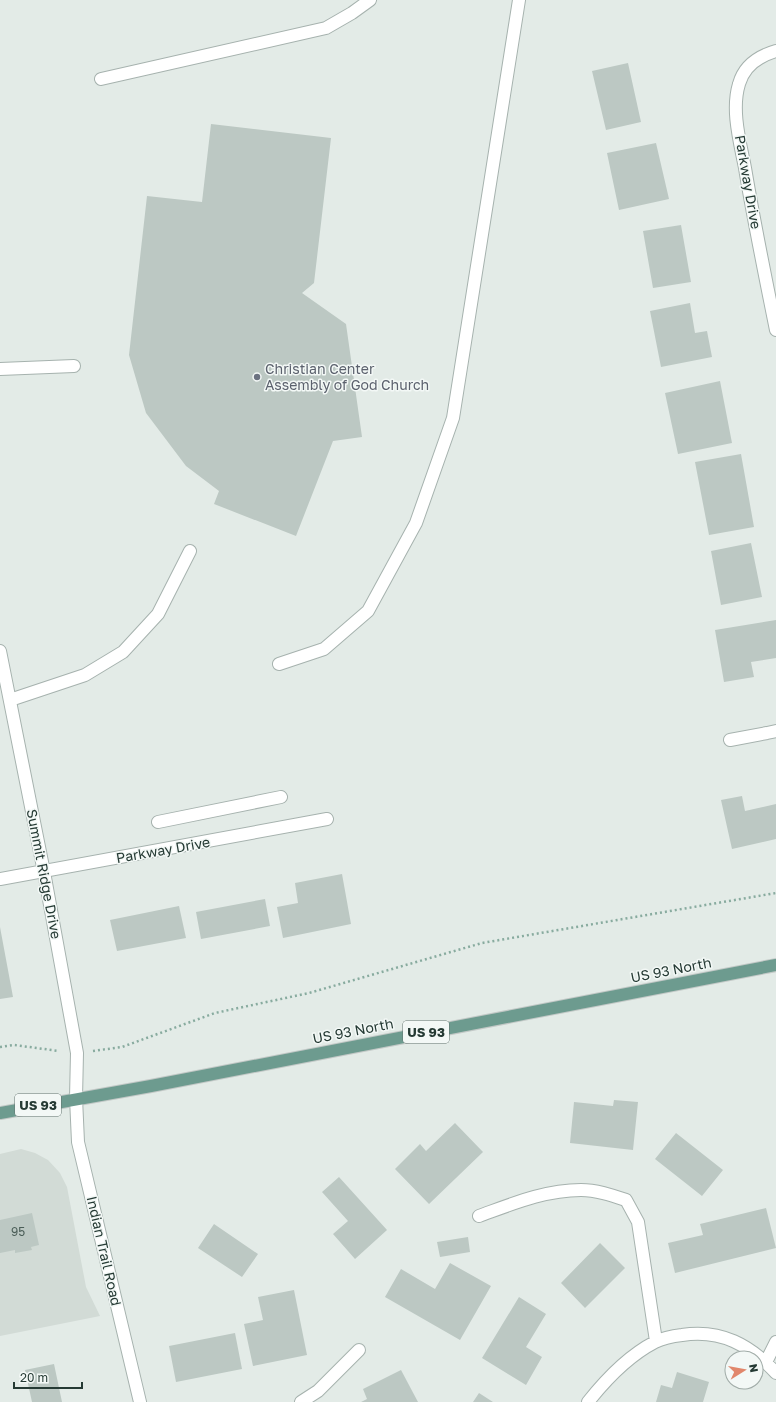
<svg xmlns="http://www.w3.org/2000/svg" width="776" height="1402" font-family="'Golos Text',sans-serif">
  <rect width="100%" height="100%" fill="#e3ebe7"/>
  <!-- built -->
  <path fill="#d2dbd6" d="M21 1149 35 1153 48 1160 60 1173 67 1187 86 1287 100 1316 0 1336V1154Z"/>
  <!-- building -->
  <path fill="#bcc8c3" d="M628 63 641 122 606 130 592 71Z
    M211 124 331 138 314 283 302 293 346 324 362 437 333 441 296 536 214 504 219 491 186 466 146 413 129 355 147 196 202 202Z
    M656 143 669 199 619 210 607 153Z
    M681 225 691 282 653 288 643 231Z
    M690 303 695 333 707 331 712 357 661 367 650 311Z
    M720 381 732 443 678 454 665 393Z
    M741 454 754 527 709 535 695 462Z
    M751 543 762 597 721 605 711 551Z
    M776 620V658L751 662 754 677 724 682 715 630Z
    M742 796 745 811 776 804V839L732 849 721 800Z
    M342 874 351 924 283 938 277 907 298 903 295 883Z
    M265 899 270 926 201 939 196 912Z
    M179 906 186 938 117 951 110 920Z
    M0 927 13 997 0 999Z
    M614 1100 638 1102 633 1150 570 1143 574 1102 613 1106Z
    M455 1123 483 1152 429 1204 395 1169 420 1144 426 1151Z
    M676 1133 723 1170 702 1196 655 1159Z
    M339 1177 387 1230 355 1259 333 1234 348 1221 322 1192Z
    M766 1208 776 1248 675 1273 668 1243 703 1235 700 1224Z
    M32 1213 39 1245 31 1247 32 1250 15 1253V1250L0 1253V1220Z
    M214 1224 258 1254 242 1277 198 1248Z
    M468 1237 470 1252 440 1257 437 1242Z
    M600 1243 625 1268 585 1308 561 1283Z
    M450 1263 491 1286 460 1340 385 1297 401 1269 435 1289Z
    M294 1290 307 1355 253 1366 244 1324 263 1320 258 1297Z
    M519 1297 546 1314 526 1347 542 1357 526 1385 482 1358Z
    M235 1333 242 1369 176 1382 169 1346Z
    M54 1364 62 1402H32L25 1370Z
    M401 1370 418 1402H361L367 1399 363 1389Z
    M677 1372 709 1382 703 1402H656L661 1385 672 1388Z
    M479 1393 493 1402H473Z"/>
  <g fill="none" stroke-linecap="round" stroke-linejoin="round">
    <!-- minor casing -->
    <g stroke="#a6b2ae" stroke-width="14">
      <path id="minor" d="M776 51C759 56 744 66 739 84 731 110 740 142 745 168 754 222 765 276 776 330
        M101 79 326 28 352 13 370 0
        M0 369 74 366
        M0 651 44 872 77 1053 76 1098 78 1142 140 1402
        M279 664 324 649 368 611 416 523 453 418 519 0
        M10 700 85 675 123 652 158 614 190 551
        M730 740 767 733 776 731
        M158 822 281 797
        M0 879 327 819
        M479 1216C512 1204 545 1190 581 1190 596 1190 611 1195 626 1200L638 1222 656 1341
        M766 1362 776 1342
        M301 1402 318 1391 359 1350
        M588 1402C607 1378 628 1356 655 1342 663 1338 673 1336 682 1335 721 1329 750 1345 776 1373"/>
    </g>
    <!-- major casing -->
    <g stroke="#c2c8c6" stroke-width="14">
      <path id="major" d="M0 1113 151 1086 776 965"/>
    </g>
    <!-- path -->
    <path stroke="#88ab9f" stroke-width="2.5" stroke-dasharray="2 3" stroke-linecap="butt" d="M0 1047 14 1045 59 1051
      M93 1051 122 1047 215 1013 309 993 482 943 776 893"/>
    <!-- minor -->
    <use href="#minor" stroke="#fff" stroke-width="12"/>
    <!-- major -->
    <use href="#major" stroke="#6d9b8f" stroke-width="12"/>
  </g>
  <!-- markers -->
  <circle fill="#6b7280" stroke="#f3f8f6" stroke-width="1.5" cx="257" cy="377" r="4"/>
  <g text-anchor="middle" stroke-width="3" stroke-linejoin="round" paint-order="stroke">
    <!-- number labels -->
    <g font-size="12" fill="#4b5e58">
      <text x="18" y="1236">95</text>
    </g>
    <!-- shield labels -->
    <g fill="#f3f8f6" stroke="#63736e" stroke-width="1">
      <rect x="403" y="1021" width="46" height="22" rx="3"/>
      <rect x="15" y="1094" width="46" height="22" rx="3"/>
    </g>
    <g font-size="13" font-weight="bold" fill="#253a34">
      <text x="426" y="1037">US 93</text>
      <text x="38" y="1110">US 93</text>
    </g>
    <!-- street labels -->
    <g font-size="14" fill="#253a34" stroke="#f3f8f6">
      <text transform="translate(748 182) rotate(80)" y="5">Parkway Drive</text>
      <text transform="translate(163 850) rotate(-10)" y="5">Parkway Drive</text>
      <text transform="translate(44 874) rotate(79)" y="5">Summit Ridge Drive</text>
      <text transform="translate(671 970) rotate(-11)" y="5">US 93 North</text>
      <text transform="translate(353 1031) rotate(-11)" y="5">US 93 North</text>
      <text transform="translate(104 1251) rotate(77)" y="5">Indian Trail Road</text>
    </g>
    <!-- worship labels -->
    <g font-size="14" fill="#5b616d" stroke="#f3f8f6" text-anchor="start">
      <text x="265" y="374">Christian Center<tspan x="265" dy="16">Assembly of God Church</tspan></text>
    </g>
  </g>
  <!-- north arrow -->
  <g transform="translate(744 1370) rotate(79)"><circle r="19" fill="#f3f8f6" stroke="#a1aca8"/>
  <path d="M0-3L7 15L0 10L-7 15Z" fill="#e1876c"/>
  <text y="-6" font-size="11" font-weight="bold" text-anchor="middle" fill="#253a34">N</text>
  </g>
  <!-- scale -->
  <path d="M14 1382v6h68v-6" fill="none" stroke="#253a34" stroke-width="2"/>
  <text x="20" y="1382" font-size="12" fill="#253a34" stroke="#f3f8f6" stroke-width="3" paint-order="stroke">20 m</text>
</svg>
